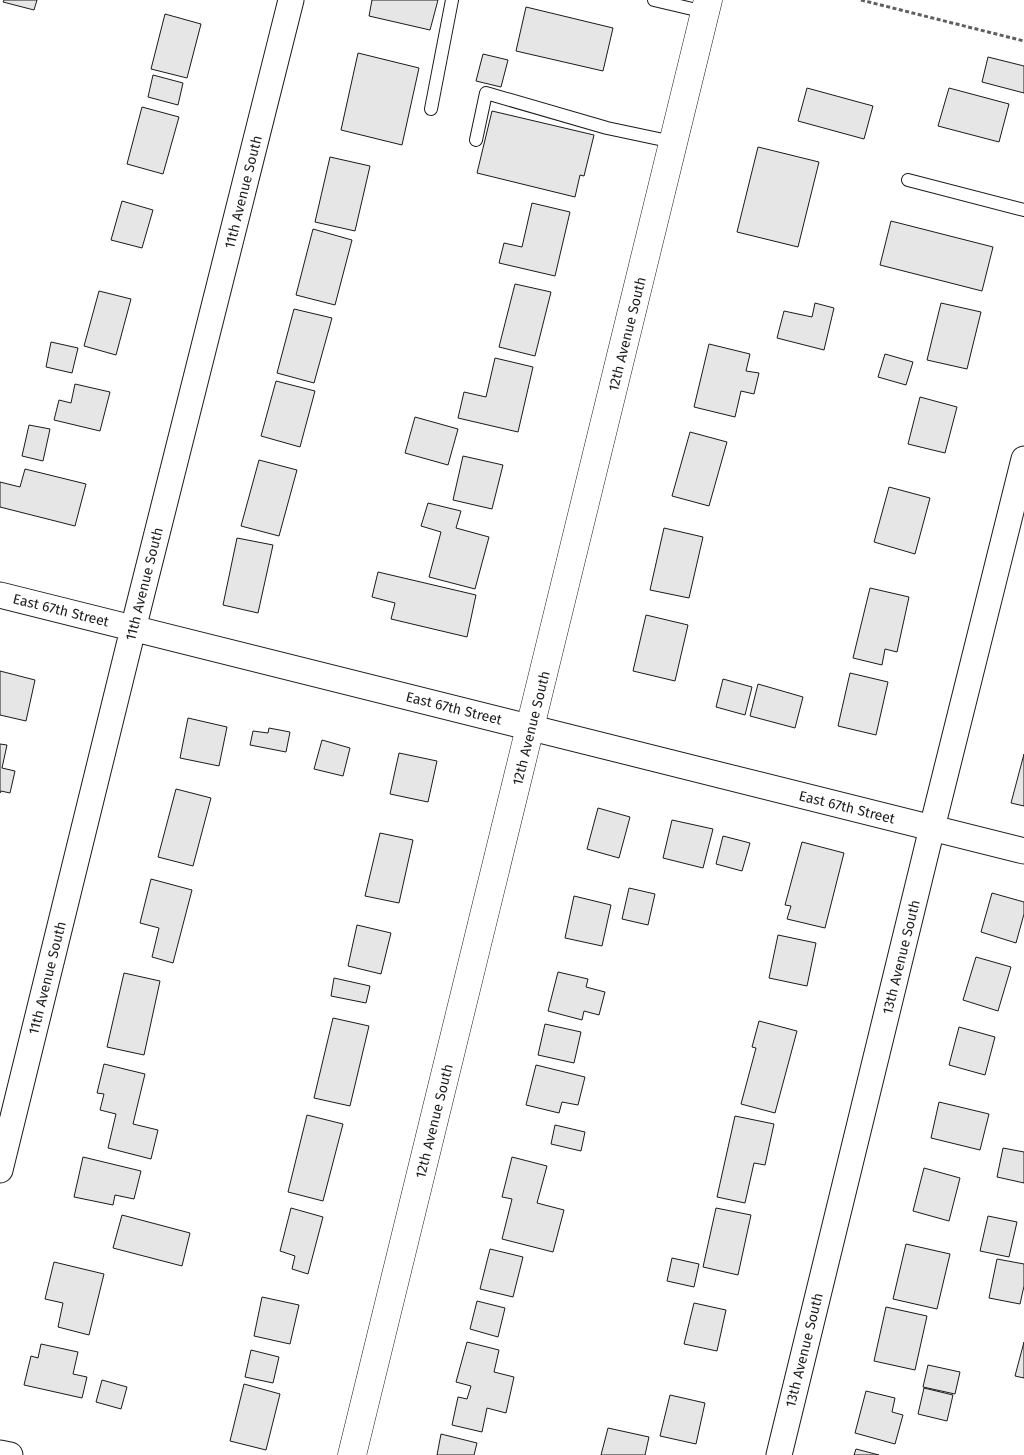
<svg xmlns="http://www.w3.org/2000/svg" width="1024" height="1455" font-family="'Fira Sans',sans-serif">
  <rect width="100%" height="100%" fill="#fff"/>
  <!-- building -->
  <path fill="#e6e6e6" stroke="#1a1a1a" d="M4 0H37L34 10 3 2Z
    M372 0H438L430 30 369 16Z
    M526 7 613 28 603 71 516 51Z
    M165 14 201 24 187 78 151 69Z
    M358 53 419 68 402 145 341 130Z
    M483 54 508 60 501 87 476 81Z
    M988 57 1024 66V93L982 82Z
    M153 75 183 83 178 105 148 97Z
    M807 88 873 106 864 139 798 121Z
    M949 88 1009 104 999 142 938 126Z
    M142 107 179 117 163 174 127 164Z
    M492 111 594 135 584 176 580 175 575 197 477 173Z
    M758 147 819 162 798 247 737 232Z
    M330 157 370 166 355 231 315 222Z
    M122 201 153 210 142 248 111 240Z
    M532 203 570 212 555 276 499 263 504 243 522 247Z
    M891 221 993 247 982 291 880 265Z
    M313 229 352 240 335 305 296 295Z
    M515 284 551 292 535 356 499 347Z
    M99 291 131 299 116 355 84 346Z
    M815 303 834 308 824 350 777 338 784 311 812 317Z
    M941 303 981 312 967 369 927 360Z
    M294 309 332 318 314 383 277 373Z
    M51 342 78 348 72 373 46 367Z
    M709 344 750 354 746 371 759 373 754 394 741 391 735 417 694 407Z
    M885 354 913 362 906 385 878 377Z
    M495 358 533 367 518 432 458 418 464 392 486 397Z
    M276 381 315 391 300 447 261 436Z
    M75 384 110 392 100 431 54 420 59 400 71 403Z
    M920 397 957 407 945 453 908 444Z
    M415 417 458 429 448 465 405 453Z
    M29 425 50 429 43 461 22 456Z
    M690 432 727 442 709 506 672 496Z
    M463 456 503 465 492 509 453 500Z
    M259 460 297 470 279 536 241 526Z
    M25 469 86 484 75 526 0 507V482L20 487Z
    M889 487 930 498 915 554 874 542Z
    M428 503 461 511 456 528 489 537 475 589 429 577 441 532 421 526Z
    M664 528 703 537 689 598 650 590Z
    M237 538 273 545 258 613 223 605Z
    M378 572 476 595 467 637 391 619 395 603 372 597Z
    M870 588 909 597 897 652 885 649 882 665 853 658Z
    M646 615 688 625 675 681 633 671Z
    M0 671 35 680 26 721 0 715Z
    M850 673 888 682 876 735 838 726Z
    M723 679 752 687 745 715 716 707Z
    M758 684 803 697 795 728 750 716Z
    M188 718 227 727 219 766 180 758Z
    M269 728 290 732 286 752 250 745 253 731 268 733Z
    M322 740 350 748 343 776 314 769Z
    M0 744 7 745 2 768 15 771 10 793 1 791 0 793Z
    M399 753 437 761 428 802 390 794Z
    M1024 754V806L1011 803Z
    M176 789 211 798 193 866 158 857Z
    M598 808 630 817 619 858 587 849Z
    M672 820 713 829 703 868 663 858Z
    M380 833 413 840 399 903 365 896Z
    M723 836 750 843 742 871 716 864Z
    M802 842 844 853 825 928 787 919 791 906 785 905Z
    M151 879 192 890 173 963 152 957 159 928 140 923Z
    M629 888 655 894 648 925 622 919Z
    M992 893 1024 902V914L1016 943 981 932Z
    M574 896 611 905 602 946 565 938Z
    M357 925 391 933 381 974 348 966Z
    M778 935 816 943 807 986 769 978Z
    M976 957 1011 967 998 1011 963 1000Z
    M558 972 588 979 586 987 605 992 599 1015 584 1011 582 1020 548 1011Z
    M124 973 160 981 144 1055 107 1047Z
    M334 978 370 986 366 1003 331 996Z
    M333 1018 369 1026 350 1106 314 1098Z
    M759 1021 797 1031 775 1113 741 1104 756 1048 752 1047Z
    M545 1024 581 1032 574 1063 538 1055Z
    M959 1027 995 1037 985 1075 949 1065Z
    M104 1064 145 1074 133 1124 158 1130 151 1159 108 1148 116 1114 100 1110 104 1094 97 1093Z
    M536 1065 585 1077 578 1105 562 1102 559 1113 526 1105Z
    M939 1102 989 1114 980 1150 931 1138Z
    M307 1115 343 1124 323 1201 288 1192Z
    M735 1116 774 1124 765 1165 754 1163 745 1203 717 1197Z
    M555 1125 585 1132 581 1151 551 1144Z
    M1003 1148 1024 1152V1183L997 1177Z
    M83 1157 141 1171 134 1199 115 1195 113 1205 74 1197Z
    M512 1157 547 1166 537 1203 564 1210 553 1252 502 1239 512 1199 502 1197Z
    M924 1168 960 1178 949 1221 913 1211Z
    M291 1208 323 1217 308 1274 292 1269 295 1256 280 1251Z
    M716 1208 751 1215 738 1275 703 1267Z
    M122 1215 190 1233 182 1266 113 1248Z
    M988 1216 1017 1222 1009 1257 980 1251Z
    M906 1244 950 1254 937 1309 893 1299Z
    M490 1249 523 1257 513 1297 480 1289Z
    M672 1258 699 1264 694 1287 667 1281Z
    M997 1259 1024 1264V1286L1020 1304 989 1298Z
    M54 1262 104 1274 89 1335 58 1327 63 1303 45 1299Z
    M262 1297 299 1305 290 1344 254 1336Z
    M477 1301 505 1308 498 1337 470 1329Z
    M694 1303 726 1310 717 1351 684 1344Z
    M886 1307 927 1316 915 1370 874 1361Z
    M467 1342 499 1350 494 1372 514 1377 506 1413 487 1408 482 1432 452 1425 458 1397 467 1399 471 1386 456 1382Z
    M1024 1342V1378L1015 1376Z
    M41 1344 78 1352 73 1374 87 1377 82 1398 24 1385 31 1356 38 1358Z
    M251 1350 279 1357 273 1383 245 1377Z
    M928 1365 960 1372 955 1394 923 1387Z
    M102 1380 127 1387 121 1409 96 1402Z
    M244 1384 280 1394 266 1450 230 1441Z
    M924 1388 953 1395 947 1421 918 1414Z
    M866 1391 895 1398 892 1412 903 1415 895 1444 855 1433Z
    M670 1395 705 1403 696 1444 660 1436Z
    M608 1428 649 1437 645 1455H601Z
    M441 1434 477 1443 474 1455H437Z
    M856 1449 879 1455H854Z"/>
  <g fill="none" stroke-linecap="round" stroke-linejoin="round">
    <!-- service casing -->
    <g stroke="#1a1a1a" stroke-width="14">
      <path id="service" d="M654 0 705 12
        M431 109 452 0
        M476 140 486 93 607 128 673 142
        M908 180 1024 210"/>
    </g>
    <!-- minor casing -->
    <g stroke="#1a1a1a" stroke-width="27">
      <path id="minor" d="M0 595 1024 851
        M0 1170 133 629 291 0
        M0 1453 10 1455
        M779 1455 932 828 1024 459"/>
    </g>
    <!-- tertiary casing -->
    <g stroke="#1a1a1a" stroke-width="29">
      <path id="tertiary" d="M352 1455 708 0"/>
    </g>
    <!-- path -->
    <path stroke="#5f5f5f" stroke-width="3" stroke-dasharray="4 2.5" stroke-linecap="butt" d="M861 0 1024 41"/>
    <!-- service -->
    <use href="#service" stroke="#fff" stroke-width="12"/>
    <!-- minor -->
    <use href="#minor" stroke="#fff" stroke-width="25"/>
    <!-- tertiary -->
    <use href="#tertiary" stroke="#fff" stroke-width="28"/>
  </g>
  <g text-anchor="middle" stroke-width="4" stroke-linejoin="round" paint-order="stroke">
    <!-- street labels -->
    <g font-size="14" fill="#1a1a1a" stroke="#fff">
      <text transform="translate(243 192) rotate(-76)" y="5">11th Avenue South</text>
      <text transform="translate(627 334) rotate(-76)" y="5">12th Avenue South</text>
      <text transform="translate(144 584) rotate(-76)" y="5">11th Avenue South</text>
      <text transform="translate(61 610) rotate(14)" y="5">East 67th Street</text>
      <text transform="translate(454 708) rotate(14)" y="5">East 67th Street</text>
      <text transform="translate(531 728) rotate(-76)" y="5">12th Avenue South</text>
      <text transform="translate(847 807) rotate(14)" y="5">East 67th Street</text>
      <text transform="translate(901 957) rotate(-76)" y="5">13th Avenue South</text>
      <text transform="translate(47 978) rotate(-76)" y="5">11th Avenue South</text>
      <text transform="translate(434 1121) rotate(-76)" y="5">12th Avenue South</text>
      <text transform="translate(804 1350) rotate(-76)" y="5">13th Avenue South</text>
    </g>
  </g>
</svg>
